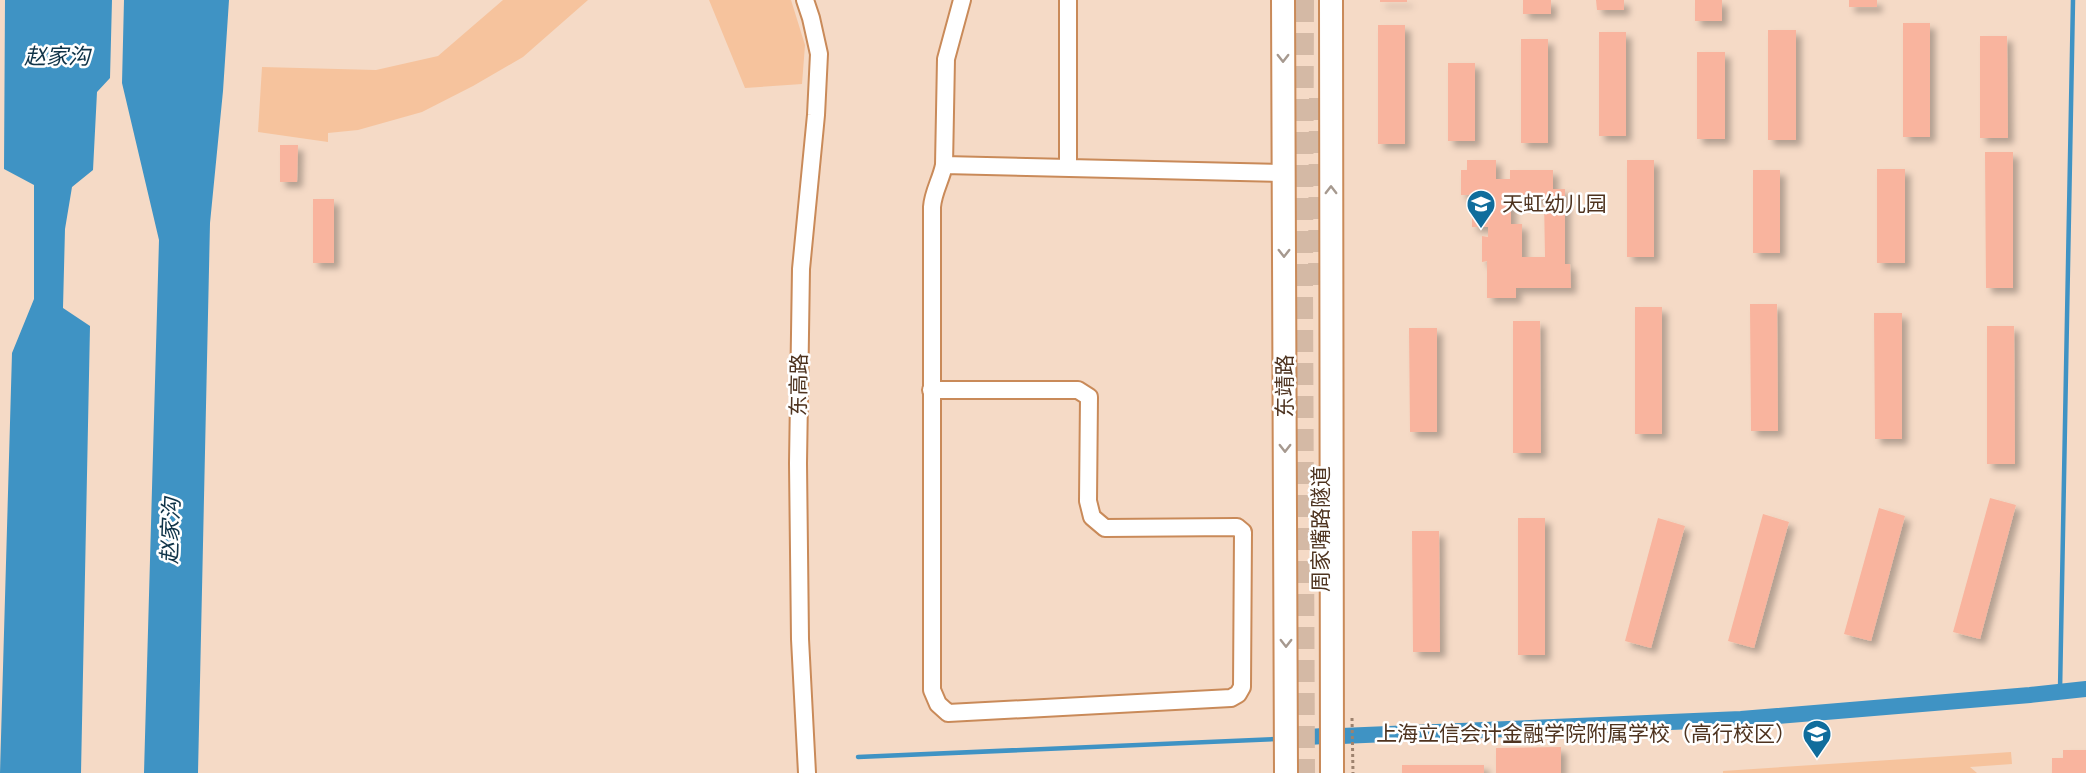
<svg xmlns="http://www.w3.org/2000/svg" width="2086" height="773" font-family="'Work Sans','Noto Sans SC',sans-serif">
  <defs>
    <filter id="shadow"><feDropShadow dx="5.5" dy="5.5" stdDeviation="3" flood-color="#0004"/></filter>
  </defs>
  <rect width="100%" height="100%" fill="#f5dac6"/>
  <!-- green -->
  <path fill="#f6c39d" d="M503 0H588L523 57 473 86 422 112 358 130 328 133V142L258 132 262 67 376 70 438 56Z
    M709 0H791L805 45 802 84 745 88Z
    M2011 752 2012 764 1970 767 1977 773H1723V771Z"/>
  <!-- water -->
  <path fill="#3f93c4" d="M5 0H112L110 78 97 92 93 170 72 187 65 229 63 308 90 326 81 773H0L12 353 34 299V185L4 169Z
    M124 0H229L223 91 210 223 198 773H144L159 240 122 83Z"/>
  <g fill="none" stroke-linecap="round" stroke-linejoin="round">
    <!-- stream -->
    <path stroke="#3f93c4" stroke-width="4.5" d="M2060 691 2073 0
      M858 757 1277 739"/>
    <!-- canal -->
    <path stroke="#3f93c4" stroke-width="16" d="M1341 736 1741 719 2030 695 2086 689
      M1295 738 1323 736"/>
  </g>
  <!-- building -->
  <path fill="#f9b49e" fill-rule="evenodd" filter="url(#shadow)" d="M1380 0H1407V2H1380Z
    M1523 0H1551V14H1523Z
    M1596 0H1624V10H1597Z
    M1695 0H1722V21H1695Z
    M1849 0H1877V7H1849Z
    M1903 23H1930V137H1903Z
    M1378 25H1405V144H1378Z
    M1768 30H1796V140H1768Z
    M1599 32H1626V136H1599Z
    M1980 36H2007L2008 138H1980Z
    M1521 39H1548V143H1521Z
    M1697 52H1725V139H1697Z
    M1448 63H1475V141H1448Z
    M280 145H298L297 182H280Z
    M1985 152H2013V288H1986Z
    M1467 160H1496V179H1510V170H1553V189H1565V264H1570L1571 288H1516V298H1487V261L1482 262V236L1488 237V227H1472V204H1478V195H1461V170H1467ZM1544 199 1545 257H1522V224H1511V200Z
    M1627 160H1654V257H1627Z
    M1877 169H1905V263H1877Z
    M1753 170H1780V253H1753Z
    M313 199H334V263H313Z
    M1750 304H1777L1778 431H1751Z
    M1635 307H1662V434H1635Z
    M1874 313H1902V439H1875Z
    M1513 321H1540L1541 453H1513Z
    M1987 326H2014L2015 464H1987Z
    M1409 328H1437V432H1410Z
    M1990 498 2016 505 1980 639 1953 632Z
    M1879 508 1905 516 1871 641 1844 634Z
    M1763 514 1789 522 1754 648 1728 641Z
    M1518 518H1545V655H1518Z
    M1658 518 1685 526 1651 648 1625 641Z
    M1412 531H1439L1440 652H1413Z
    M1561 747V773H1496V748Z
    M2063 750H2086V773H2052V758H2063Z
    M1402 765H1484V773H1402Z"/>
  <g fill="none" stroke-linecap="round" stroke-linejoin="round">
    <!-- major-tunnel -->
    <path stroke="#d4b9a5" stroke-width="22" stroke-dasharray="22 11" stroke-linecap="butt" d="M1303 0 1302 289 1304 773
      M1319 285 1320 97"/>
    <!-- minor casing -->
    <g stroke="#c98a59" stroke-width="20">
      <path id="minor" d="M805 0 811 18 819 54 816 115 801 269 798 463 800 639 807 773
        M1068 0V168
        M944 165 1284 173
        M931 390H1078L1089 397 1088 501 1092 517 1105 528 1237 527 1243 532 1242 687 1238 694 1231 698 948 713 938 704 932 690V207C933 192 941 180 944 165L946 59 962 0"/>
    </g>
    <!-- major casing -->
    <g stroke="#c98a59" stroke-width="26">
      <path id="major" d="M1283 0 1286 773
        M1331 0 1332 773"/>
    </g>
    <!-- path -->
    <path stroke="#9d826e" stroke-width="3" stroke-dasharray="3 3" stroke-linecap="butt" d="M1352 718 1353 773"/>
    <!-- minor -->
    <use href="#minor" stroke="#fff" stroke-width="16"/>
    <!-- major -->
    <use href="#major" stroke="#fff" stroke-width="22"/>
  </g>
  <!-- one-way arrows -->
  <defs><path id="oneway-chevron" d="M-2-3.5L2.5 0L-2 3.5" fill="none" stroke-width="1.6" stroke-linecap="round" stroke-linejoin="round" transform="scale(1.5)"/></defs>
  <g stroke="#a6998f">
    <use href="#oneway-chevron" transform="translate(1283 58) rotate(90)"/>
    <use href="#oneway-chevron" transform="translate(1331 190) rotate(-90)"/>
    <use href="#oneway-chevron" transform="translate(1284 253) rotate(90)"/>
    <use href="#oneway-chevron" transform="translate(1285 448) rotate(90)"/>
    <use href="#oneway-chevron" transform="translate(1286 643) rotate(90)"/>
  </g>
  <!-- icons -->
  <defs>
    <g id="school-pin" transform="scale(1.5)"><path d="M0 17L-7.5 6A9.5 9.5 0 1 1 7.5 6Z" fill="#106d9c" stroke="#fff"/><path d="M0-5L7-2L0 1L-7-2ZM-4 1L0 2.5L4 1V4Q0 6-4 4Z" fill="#fff"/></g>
    <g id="university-pin" transform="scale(1.5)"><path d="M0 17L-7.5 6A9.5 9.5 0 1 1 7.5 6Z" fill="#106d9c" stroke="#fff"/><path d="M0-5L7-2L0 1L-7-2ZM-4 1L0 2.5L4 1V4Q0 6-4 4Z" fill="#fff"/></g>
  </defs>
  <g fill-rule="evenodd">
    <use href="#school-pin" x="1481" y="204"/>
    <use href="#university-pin" x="1817" y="734"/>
  </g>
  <g text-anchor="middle" stroke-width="5" stroke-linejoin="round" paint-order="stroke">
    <!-- poi labels -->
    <g font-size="21" fill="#4e331f" stroke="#fff" text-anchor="start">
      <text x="1502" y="211">天虹幼儿园</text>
      <text x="1796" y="741" text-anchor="end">上海立信会计金融学院附属学校（高行校区）</text>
    </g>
    <!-- street labels -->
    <g font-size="21" fill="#4e331f" stroke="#fff">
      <text transform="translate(799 385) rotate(-89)" y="7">东高路</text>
      <text transform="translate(1285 386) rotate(-90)" y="7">东靖路</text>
      <text transform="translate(1321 529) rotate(-90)" y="7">周家嘴路隧道</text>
    </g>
    <!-- water labels -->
    <g font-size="22" font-style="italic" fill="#0f3348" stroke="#fff">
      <text x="57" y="64">赵家沟</text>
      <text transform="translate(170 531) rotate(-88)" y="8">赵家沟</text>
    </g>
  </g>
</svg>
